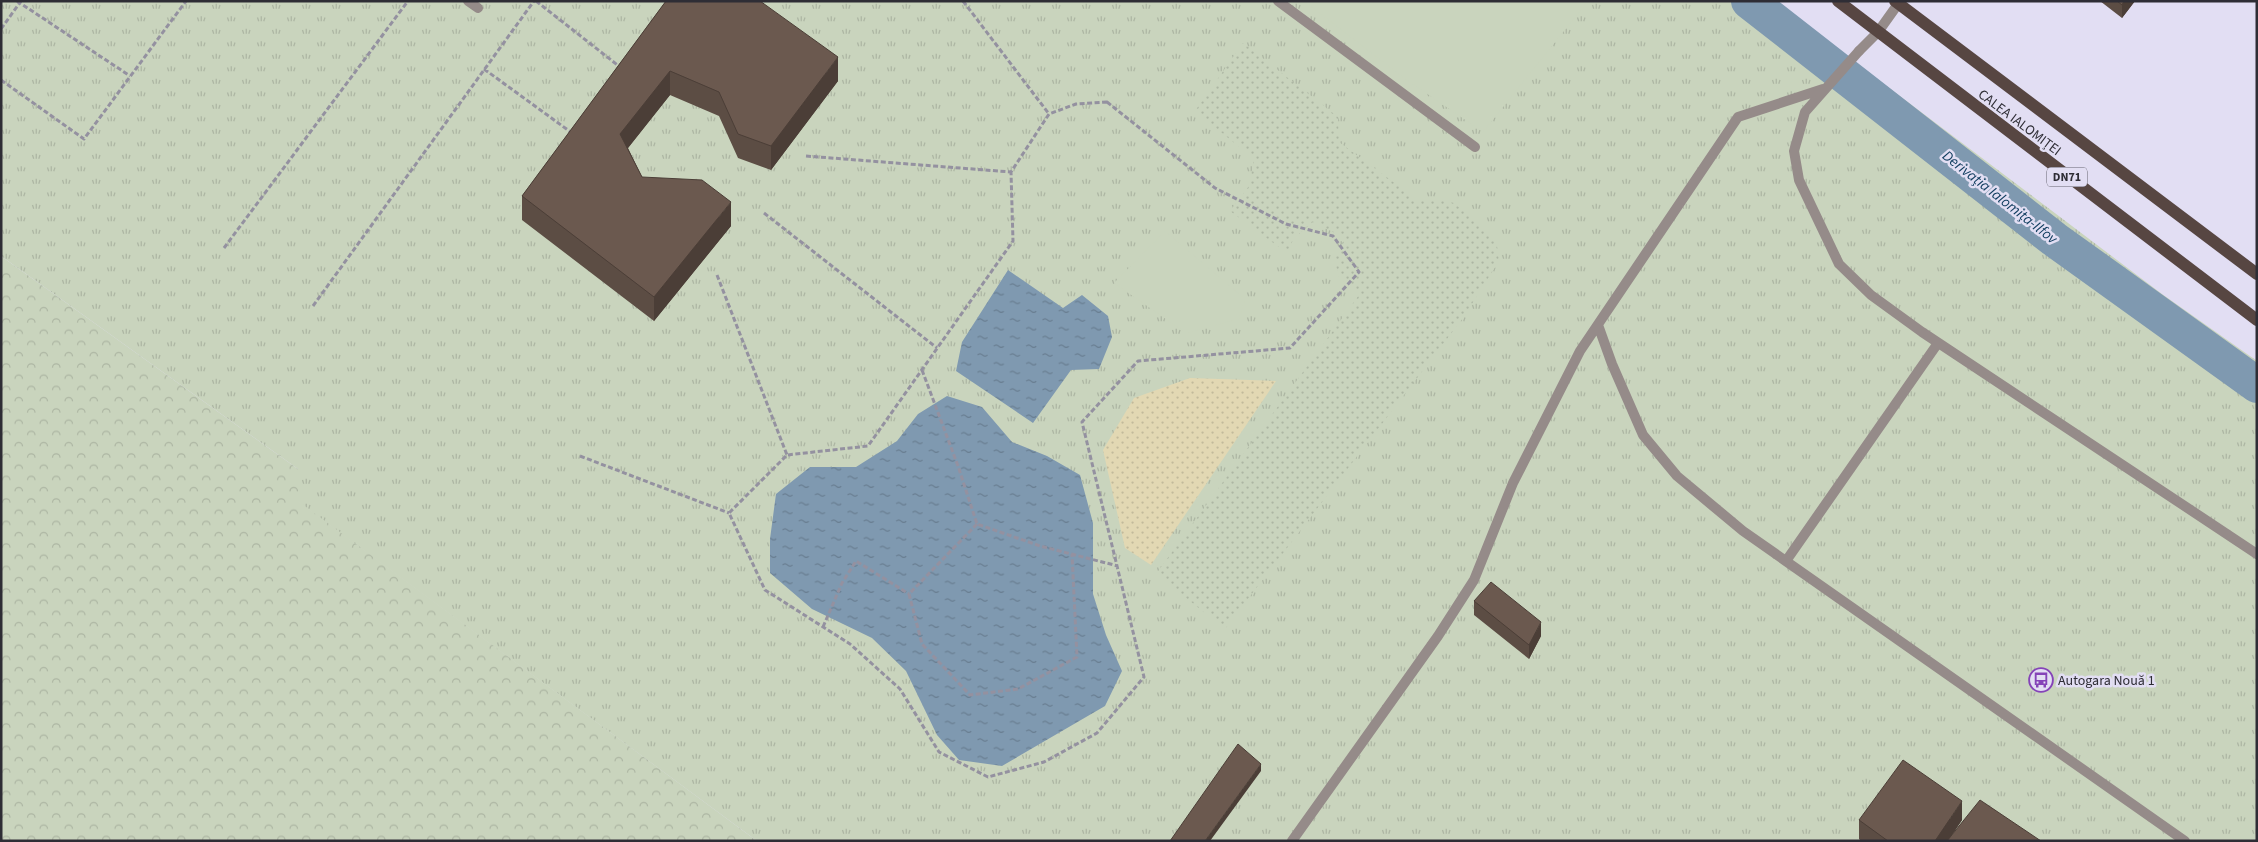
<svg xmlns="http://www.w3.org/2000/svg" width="2258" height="842" font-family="'Source Sans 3',sans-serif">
  <defs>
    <pattern id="grass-tufts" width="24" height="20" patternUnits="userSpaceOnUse" patternTransform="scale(1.25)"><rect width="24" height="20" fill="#c9d4bd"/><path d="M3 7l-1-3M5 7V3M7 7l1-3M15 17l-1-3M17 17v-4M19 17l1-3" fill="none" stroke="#adb6a3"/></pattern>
    <pattern id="forest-crowns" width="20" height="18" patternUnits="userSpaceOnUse" patternTransform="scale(1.25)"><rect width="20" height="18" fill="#c9d4bd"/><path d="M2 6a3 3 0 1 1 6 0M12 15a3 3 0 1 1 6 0" fill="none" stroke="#adb6a3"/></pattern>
    <pattern id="sand-dots" width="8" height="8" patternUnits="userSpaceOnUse" patternTransform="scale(1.25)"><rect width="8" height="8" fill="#e2d8b3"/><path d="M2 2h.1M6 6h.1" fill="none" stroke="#c2ba9b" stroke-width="1.8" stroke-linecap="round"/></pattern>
    <pattern id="garden-dots" width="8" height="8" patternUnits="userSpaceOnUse" patternTransform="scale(1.25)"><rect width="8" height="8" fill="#c9d4bd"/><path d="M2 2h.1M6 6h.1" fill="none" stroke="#adb6a3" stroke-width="1.8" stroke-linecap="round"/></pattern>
    <pattern id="water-ripples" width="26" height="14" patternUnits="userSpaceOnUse" patternTransform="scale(1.25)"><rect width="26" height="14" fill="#7f99b0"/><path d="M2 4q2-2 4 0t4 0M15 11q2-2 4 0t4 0" fill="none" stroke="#687d90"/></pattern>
  </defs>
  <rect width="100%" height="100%" fill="#e2def3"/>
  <!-- grass -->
  <path fill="url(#grass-tufts)" d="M1 1H1774L2162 294 2257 361V841H757L297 501 298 469 1 256Z"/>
  <!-- forest -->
  <path fill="url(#forest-crowns)" d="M1 256 298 469V501L757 841H1Z"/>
  <!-- sand -->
  <path fill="url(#sand-dots)" d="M1190 378 1276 381 1151 565 1125 548 1103 450 1134 398Z"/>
  <!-- park -->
  <path fill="#c9d4bd" d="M1304 1H1588L1483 132 1404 78Z
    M1165 231 1245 299 1239 319 1186 333 1114 283Z"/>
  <!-- garden -->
  <path fill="url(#garden-dots)" d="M1243 43 1338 117 1339 142 1419 201 1438 199 1454 203 1496 238 1499 261 1463 318 1225 629 1156 574 1359 295 1339 277 1334 258 1345 238 1313 222 1294 238 1287 253 1230 211 1249 186 1254 159 1195 111Z"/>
  <!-- water -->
  <path fill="url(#water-ripples)" d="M1008 270 1063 308 1082 295 1108 316 1112 337 1099 369 1071 370 1033 423 956 371 962 342Z
    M947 396 982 407 1012 442 1047 456 1080 475 1093 523V594L1106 635 1122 671 1105 706 1002 766 959 760 937 735 906 671 872 638 812 609 770 573V539L776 494 810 467H856L897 441 918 414Z"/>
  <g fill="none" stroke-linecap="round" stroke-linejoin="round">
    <!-- canal -->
    <path stroke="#7f99b0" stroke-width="36" d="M1749 1 2054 239 2257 385"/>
    <!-- path -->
    <path stroke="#9491a0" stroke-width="3" stroke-dasharray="5 2.5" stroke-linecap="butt" d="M17 1 130 76
      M536 1 620 67
      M963 1 1049 114
      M1 29 21 1
      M484 69 572 133
      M1 80 84 139 186 1
      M1107 102 1215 188 1286 224 1333 236 1359 272 1290 348 1138 361 1082 422 1144 677 1097 733 1044 762 988 777 939 752 900 689 850 644 765 590 729 513 787 455 868 446 1013 241 1011 172 1049 114 1076 104Z
      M806 156 1011 172
      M764 213 937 348
      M224 248 408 1
      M717 275 787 455
      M313 306 534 1
      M922 370 958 466 977 524 1040 546 1118 566
      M580 456 729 513
      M977 524 909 594 922 644 970 695 1018 689 1077 657 1072 554
      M823 627 842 583 856 561 909 594"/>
    <!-- lane -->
    <path stroke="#958b89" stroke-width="10" d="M468 1 478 8
      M1278 1 1475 147
      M1878 32 1898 4
      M1859 51 1805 112 1794 151 1799 180 1839 264 1871 295 1922 332 2257 554
      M1598 325 1612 364 1643 435 1677 476 1743 531 2185 841
      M1786 561 1938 343
      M1292 841 1438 636 1474 580 1513 483 1580 351 1738 117 1823 89"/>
    <!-- street -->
    <path stroke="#958b89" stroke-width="10" d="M1859 51 1878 32"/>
    <!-- primary -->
    <path stroke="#574642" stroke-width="12" d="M1838 1 2257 320
      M1895 1 2257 274"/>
  </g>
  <!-- wall -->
  <path fill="#5c4d44" d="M666 1 838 81 771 170 738 158 719 116 670 95 628 148 642 177 731 226 654 321 522 220V196Z
    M2100 1H2135L2122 18Z
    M1474 601 1541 636 1529 659 1474 615Z
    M1859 820H1962L1951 836 2041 841H1861L1859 839Z"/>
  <!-- shaded-wall -->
  <path fill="#4b3e37" d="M2124 1H2135L2122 18V5Z
    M838 57V81L771 170V146Z
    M670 71V95L620 158V134Z
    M731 202V226L654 321V297Z
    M1541 622V636L1529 659V645Z
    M1261 764V771L1210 841H1205Z
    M1962 801V820L1948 841H1935Z"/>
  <!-- building -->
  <path fill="#6b594f" stroke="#4b3e37" d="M666 1H760L838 57 771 146 738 134 719 92 670 71 620 134 642 177 702 180 731 202 654 297 522 196Z
    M2117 1H2124L2122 5Z
    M1491 582 1541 622 1529 645 1474 601Z
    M1238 744 1261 764 1205 841H1170Z
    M1903 760 1962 801 1935 841H1888L1859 820Z
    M1980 800 2041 841H1947Z"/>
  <!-- icons -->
  <defs>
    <g id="bus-ring" transform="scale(1.25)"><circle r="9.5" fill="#e2def3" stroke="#8543b8" stroke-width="1.5"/><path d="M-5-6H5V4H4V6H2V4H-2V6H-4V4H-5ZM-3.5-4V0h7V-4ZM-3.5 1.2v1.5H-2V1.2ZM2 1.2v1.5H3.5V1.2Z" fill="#8543b8"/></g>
  </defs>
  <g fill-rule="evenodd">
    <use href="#bus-ring" x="2041" y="680"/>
  </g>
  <g text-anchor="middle" stroke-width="5" stroke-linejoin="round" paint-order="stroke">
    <!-- shield labels -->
    <rect fill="#e2def3" stroke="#64626e" stroke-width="1" x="2047" y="167.5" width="40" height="19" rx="4"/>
    <g font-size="12" font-weight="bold" fill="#2e2d35">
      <text x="2067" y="181">DN71</text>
    </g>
    <!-- street labels -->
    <g font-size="14" fill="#2e2d35" stroke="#e2def3">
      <text transform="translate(2020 122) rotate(37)" y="5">CALEA IALOMIȚEI</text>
    </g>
    <!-- poi labels -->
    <g font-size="14" fill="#2e2d35" stroke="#e2def3" text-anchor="start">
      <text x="2058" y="685">Autogara Nouă 1</text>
    </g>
    <!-- water labels -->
    <g font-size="15" font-style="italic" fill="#0e3b5d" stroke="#e2def3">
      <text transform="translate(2000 197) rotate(38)" y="5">Derivația Ialomița-Ilfov</text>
    </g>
  </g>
  <!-- border -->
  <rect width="2258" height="842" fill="none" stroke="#2e2d35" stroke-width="5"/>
</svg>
